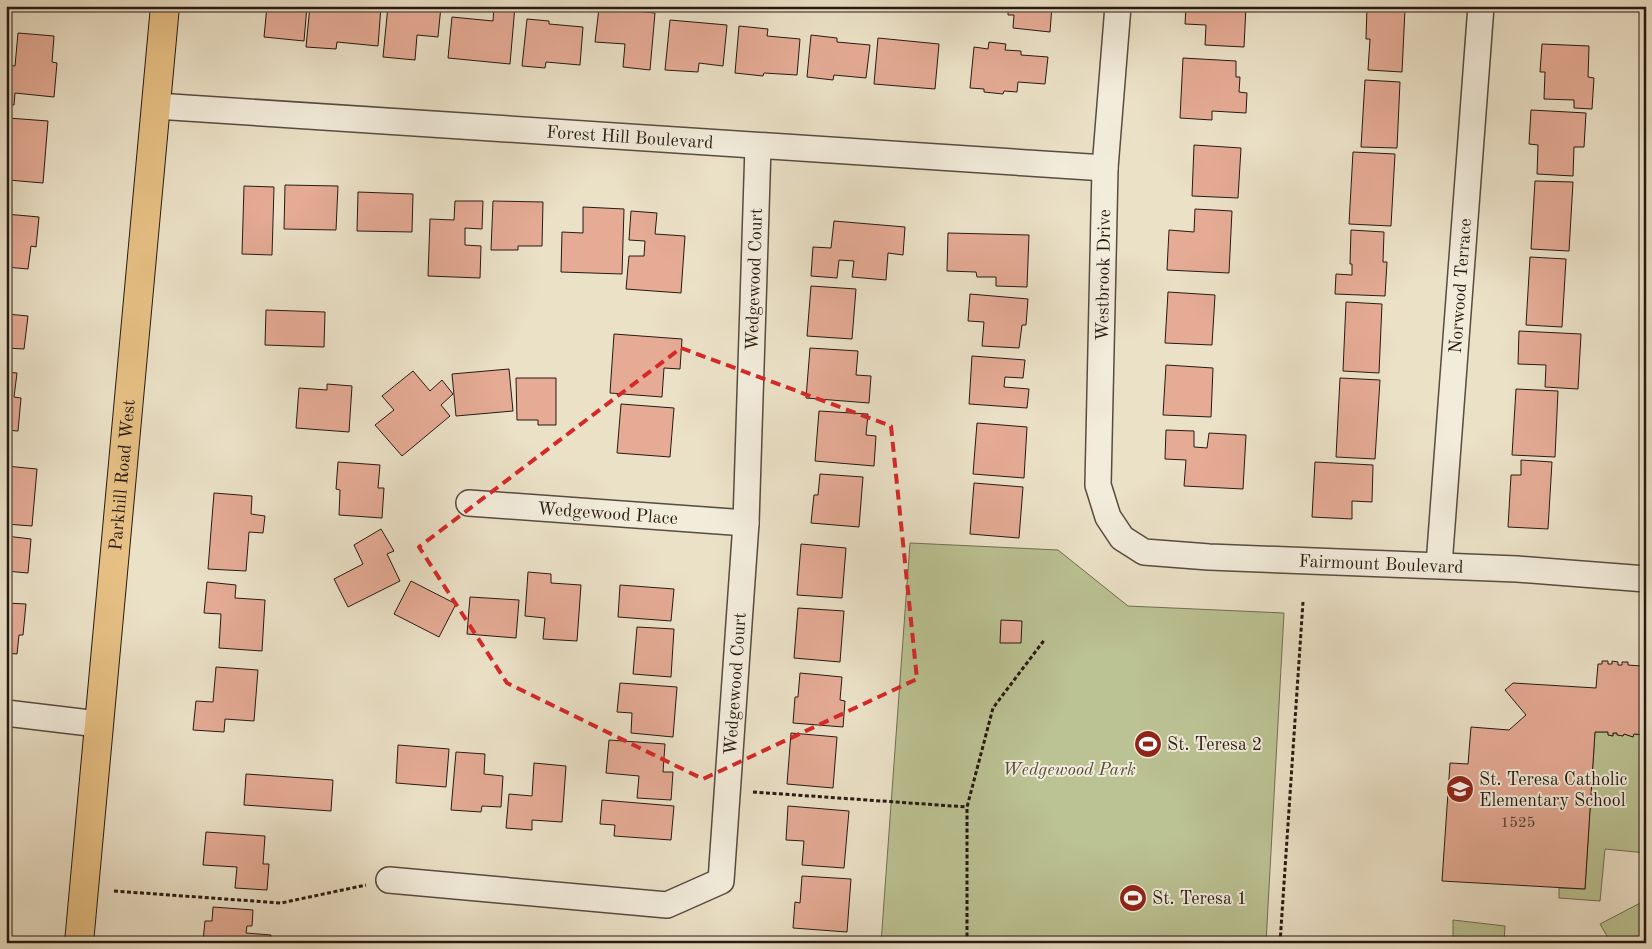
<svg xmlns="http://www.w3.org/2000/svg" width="1652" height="949" font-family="'Old Standard TT',serif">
  <rect width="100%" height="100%" fill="#ebe1c7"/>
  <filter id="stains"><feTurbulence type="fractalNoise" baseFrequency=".004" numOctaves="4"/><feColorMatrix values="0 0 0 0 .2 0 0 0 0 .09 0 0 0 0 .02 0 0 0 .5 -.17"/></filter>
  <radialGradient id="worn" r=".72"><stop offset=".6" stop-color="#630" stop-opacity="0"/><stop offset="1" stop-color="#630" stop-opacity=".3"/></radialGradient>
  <!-- green -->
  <path fill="#bbc293" stroke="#716e52" d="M910 543 1058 550 1128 606 1284 613 1266 943H881Z
    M1595 732H1608V735L1613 736V733L1623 736 1624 734 1633 737 1634 734 1646 735V853L1605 849 1600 901 1559 898V888L1585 889Z
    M1646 900V943H1611L1600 924Z
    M1453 920 1505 926 1504 943H1453Z"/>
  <!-- building -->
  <path fill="#e5ab95" stroke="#271912" d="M267 6H307L304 41 264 37Z
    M310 6H381L378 46 337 42 336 49 306 47Z
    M388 6H441L438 37 417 35 415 60 383 57Z
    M494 6H515L510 64 448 58 452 17 493 21Z
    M1008 6H1052L1050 32 1013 28 1014 15H1008Z
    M1186 6H1246L1244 47 1205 45 1206 25 1185 24Z
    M1367 7 1405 9 1402 72 1368 70 1370 39H1366Z
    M599 8 655 13 650 70 623 67 625 44 595 42Z
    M527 19 549 21V24L583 27 580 65 546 62 545 68 522 66Z
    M670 20 727 25 723 66 699 63 698 72 665 70Z
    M739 26 768 29 767 36 800 39 797 75 764 73 763 76 735 73Z
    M18 33 54 36 52 62 57 63 54 97 15 93 14 105H6L7 65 15 66Z
    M811 35 837 38V42L870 45 866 78 834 75 833 80 807 77Z
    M878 38 939 44 935 89 874 84Z
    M989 42 1006 44 1005 50 1021 51V55L1048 57 1045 84 1018 82 1017 92 1004 91 1003 94 984 92V89L970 88 974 47 988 49Z
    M1542 44 1589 46 1588 77 1594 78 1592 109 1574 108V100L1544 99 1545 72H1540Z
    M1183 58 1236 61V77H1240L1239 92 1247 93 1246 113 1212 111V120L1180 118Z
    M1365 80 1400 82 1397 148 1361 147Z
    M1531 110 1586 113 1584 147H1574L1573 176 1537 174 1538 145 1529 144Z
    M8 118 48 121 43 183 8 180 10 164H6V139Z
    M1194 145 1241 148 1238 198 1192 196Z
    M1353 152 1395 154 1391 226 1349 224Z
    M1535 181 1573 182 1569 251 1531 249Z
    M285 185 338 186 336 230 284 229Z
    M244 186 274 187 272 255 242 254Z
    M358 192 413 194 412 232 357 231Z
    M455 201H483L482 229 465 228V245L481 246 480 278 428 276 430 219 454 220Z
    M493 201 543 202 542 246H518V250H491Z
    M583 207 624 209 622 274 561 272 562 232 583 233Z
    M1195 209 1232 211 1229 273 1167 270 1169 230 1194 232Z
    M631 211 657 213 655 234 685 236 681 293 626 289 629 256H644L645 241 629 240Z
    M6 214 39 217 36 247 31 246 28 269 6 267Z
    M834 221 905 227 903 255 888 253 886 280 852 277 854 261 839 260 837 278 811 276 813 247 831 248Z
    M1351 230 1384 232 1383 262H1387L1385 296 1335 294 1336 274 1352 275V264H1350Z
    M948 233 1029 235 1027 287 996 286V277H977L976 272 947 271Z
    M1530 257 1566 259 1562 327 1526 325Z
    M6 277 10 278 7 314 28 316 24 349 6 348Z
    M811 286 856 289 852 339 807 336Z
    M1168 292 1215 295 1212 345 1165 343Z
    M970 294 1028 299 1026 325H1022L1019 348 982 346 984 322 968 321Z
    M1346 302 1382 304 1379 373 1343 371Z
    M266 310 325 312 324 347 265 345Z
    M1519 331 1581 334 1578 389 1545 387 1546 365 1518 364Z
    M614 334 682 339 680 369 664 368 662 397 610 393Z
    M810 348 858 351 856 375 871 376 869 403 806 398Z
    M972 356 1025 360 1023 378 1005 377 1004 387 1029 389 1027 408 969 404Z
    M1166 365 1213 368 1211 417 1163 415Z
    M509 369 513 411 456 416 452 374Z
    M413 371 430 391 442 380 453 394 441 405 450 416 402 456 375 425 394 410 382 396Z
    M6 372 17 373 14 397 21 398 18 431 6 430Z
    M516 378H556V425H538V420H517Z
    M1340 378 1380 380 1375 459 1336 457Z
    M327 384 352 386 349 432 296 428 299 388 327 390Z
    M1516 389 1558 391 1555 457 1512 455Z
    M621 404 674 408 670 457 617 453Z
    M819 411 868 414 866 435 876 436 874 466 815 461Z
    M977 423 1027 427 1024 478 973 474Z
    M1166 430 1194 431V447L1207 448 1209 433 1246 435 1243 489 1184 486 1186 460 1165 459Z
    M1521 460 1552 462 1548 529 1508 527 1511 475H1521Z
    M338 462 380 465 378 488H384L382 518 339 515 340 490 336 489Z
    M1315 462 1373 465 1372 502 1352 501V519L1312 517Z
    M6 466 37 469 32 526 6 524Z
    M820 474 863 477 859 527 811 523 814 495H818Z
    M974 483 1023 487 1019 538 970 534Z
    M214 493 252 496 251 514 265 516 263 533 249 532 246 571 208 569Z
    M381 529 394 551 387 554 400 581 348 607 334 579 363 564 354 545Z
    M6 536 31 539 28 573 6 571Z
    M801 544 846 548 842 598 797 595Z
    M528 572 551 574V583L581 585 577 641 543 639 545 618 525 616Z
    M411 581 456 604 439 637 394 614Z
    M207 582 236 585 235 598 265 600 262 651 219 648 221 614 204 613Z
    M620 585 674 589 671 621 618 617Z
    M470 597 519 600 516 638 467 634Z
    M6 603 26 604 23 635H19L17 654 6 653Z
    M798 608 844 611 840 662 794 658Z
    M1001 620 1022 621 1021 643H1000Z
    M637 627 674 629 671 677 633 674Z
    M1602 661H1608V664H1612V661L1618 662V665H1622V662H1628V665L1641 666 1642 663 1646 664V735L1634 734 1633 737 1624 734 1623 736 1617 735V733H1613V736L1608 735V732H1595L1585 889 1442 881 1450 763 1468 764 1471 727 1509 730 1526 715 1505 690 1513 683 1596 688 1598 664H1602Z
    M216 667 258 670 254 721 225 719 224 732 193 730 196 701 213 702Z
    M800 673 842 677 840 700 845 701 843 727 793 723 795 697H798Z
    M620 683 677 687 673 737 631 733 632 713 617 712Z
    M791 733 837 737 833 788 787 784Z
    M609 740 665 744 663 772H673L671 800 637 798 639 776 606 773Z
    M398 745 449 749 446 787 396 783Z
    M456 752 485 754 484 774 503 776 501 807 482 806 481 812 451 810Z
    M534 763 566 766 562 822 532 820V830L506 828 509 794 532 796Z
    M246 774 333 780 331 811 244 805Z
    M602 800 674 806 671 840 614 836 615 825 600 824Z
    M788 806 849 811 844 868 802 865 804 841 786 840Z
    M206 832 265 836 263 864H269L267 890 235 888 237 867 203 865Z
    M802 876 851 879 847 932 793 928 795 902 800 903Z
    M213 907 253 910 252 926H247L246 933 271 935 270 943H211L203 941 205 921H212Z"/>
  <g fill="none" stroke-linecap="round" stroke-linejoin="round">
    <!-- minor casing -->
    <g stroke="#584b3f" stroke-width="28">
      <g id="minor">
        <path id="s1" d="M1118 6 1105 168 1098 485 1108 517 1122 538 1144 552 1209 557 1517 569 1646 579"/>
        <path id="s2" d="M156 106 1105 168"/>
        <path id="s3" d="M469 503 746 523"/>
        <path id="s4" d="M1439 565 1481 6"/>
        <path d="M6 713 98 724"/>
        <path id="s5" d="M389 880 667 905 721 881 746 523 758 147"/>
      </g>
    </g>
    <!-- major casing -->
    <g stroke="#271912" stroke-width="30">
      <g id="major">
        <path id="s6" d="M79 943 165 6"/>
      </g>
    </g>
    <!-- path -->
    <path stroke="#271912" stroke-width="3" stroke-dasharray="4 2.5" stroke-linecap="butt" d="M753 792 967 807
      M114 891 281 903 366 885
      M967 943V807L993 708 1045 639
      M1280 943 1303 602"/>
    <!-- minor -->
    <use href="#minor" stroke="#f2ecdb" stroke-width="25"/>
    <!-- major -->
    <use href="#major" stroke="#e6c084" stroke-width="28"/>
  </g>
  <!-- marked area -->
  <path fill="none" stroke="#d62828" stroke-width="4" stroke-dasharray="10 6" stroke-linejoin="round" d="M681 348 891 426 917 679 703 779 507 683 419 547Z"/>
  <!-- icons -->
  <defs>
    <g id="stadium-disc" transform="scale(1.4375)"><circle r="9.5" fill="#8f2418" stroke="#f2ecdb"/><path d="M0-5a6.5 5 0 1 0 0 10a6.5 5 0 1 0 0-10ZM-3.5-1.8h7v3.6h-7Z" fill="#fff"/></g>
    <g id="school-disc" transform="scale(1.4375)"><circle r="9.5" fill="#8f2418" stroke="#f2ecdb"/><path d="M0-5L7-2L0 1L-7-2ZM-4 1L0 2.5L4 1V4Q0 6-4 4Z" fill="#fff"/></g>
  </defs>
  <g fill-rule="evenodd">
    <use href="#stadium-disc" x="1148" y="744"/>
    <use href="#school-disc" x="1460" y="789"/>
    <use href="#stadium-disc" x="1133" y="898"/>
  </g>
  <g text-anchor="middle" stroke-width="4" stroke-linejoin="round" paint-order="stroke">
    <!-- number labels -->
    <g font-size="15" fill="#563e33">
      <text x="1518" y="827">1525</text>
    </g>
    <!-- street labels -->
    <g font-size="18" fill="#271912" stroke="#f2ecdb">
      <text dy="6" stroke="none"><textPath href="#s2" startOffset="475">Forest Hill Boulevard</textPath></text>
      <text transform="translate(1103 275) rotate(-89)" y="6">Westbrook Drive</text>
      <text dy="6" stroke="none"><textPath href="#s5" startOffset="941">Wedgewood Court</textPath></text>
      <text dy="6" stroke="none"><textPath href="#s4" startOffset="280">Norwood Terrace</textPath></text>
      <text dy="6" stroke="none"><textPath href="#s6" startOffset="470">Parkhill Road West</textPath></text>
      <text dy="6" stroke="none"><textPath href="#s3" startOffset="139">Wedgewood Place</textPath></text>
      <text dy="6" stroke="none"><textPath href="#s1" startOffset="802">Fairmount Boulevard</textPath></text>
      <text dy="6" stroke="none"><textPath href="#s5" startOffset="536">Wedgewood Court</textPath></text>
    </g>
    <!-- poi labels -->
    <g font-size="18" fill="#271912" stroke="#f2ecdb" text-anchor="start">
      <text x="1167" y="750">St. Teresa 2</text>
      <text x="1479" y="785">St. Teresa Catholic<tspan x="1479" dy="21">Elementary School</tspan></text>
      <text x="1152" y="904">St. Teresa 1</text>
    </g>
    <!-- park labels -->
    <g font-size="18" font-style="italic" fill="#534c39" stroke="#f2ecdb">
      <text x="1069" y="775">Wedgewood Park</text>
    </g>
  </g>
  <!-- margin -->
  <rect width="1652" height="949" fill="none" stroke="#ebe1c7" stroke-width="25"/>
  <rect x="8" y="8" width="1637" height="934" fill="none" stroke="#271912" stroke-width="2.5"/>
  <rect x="12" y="12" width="1627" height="924" fill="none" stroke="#271912"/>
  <rect width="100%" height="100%" filter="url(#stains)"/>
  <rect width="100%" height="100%" fill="url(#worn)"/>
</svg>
